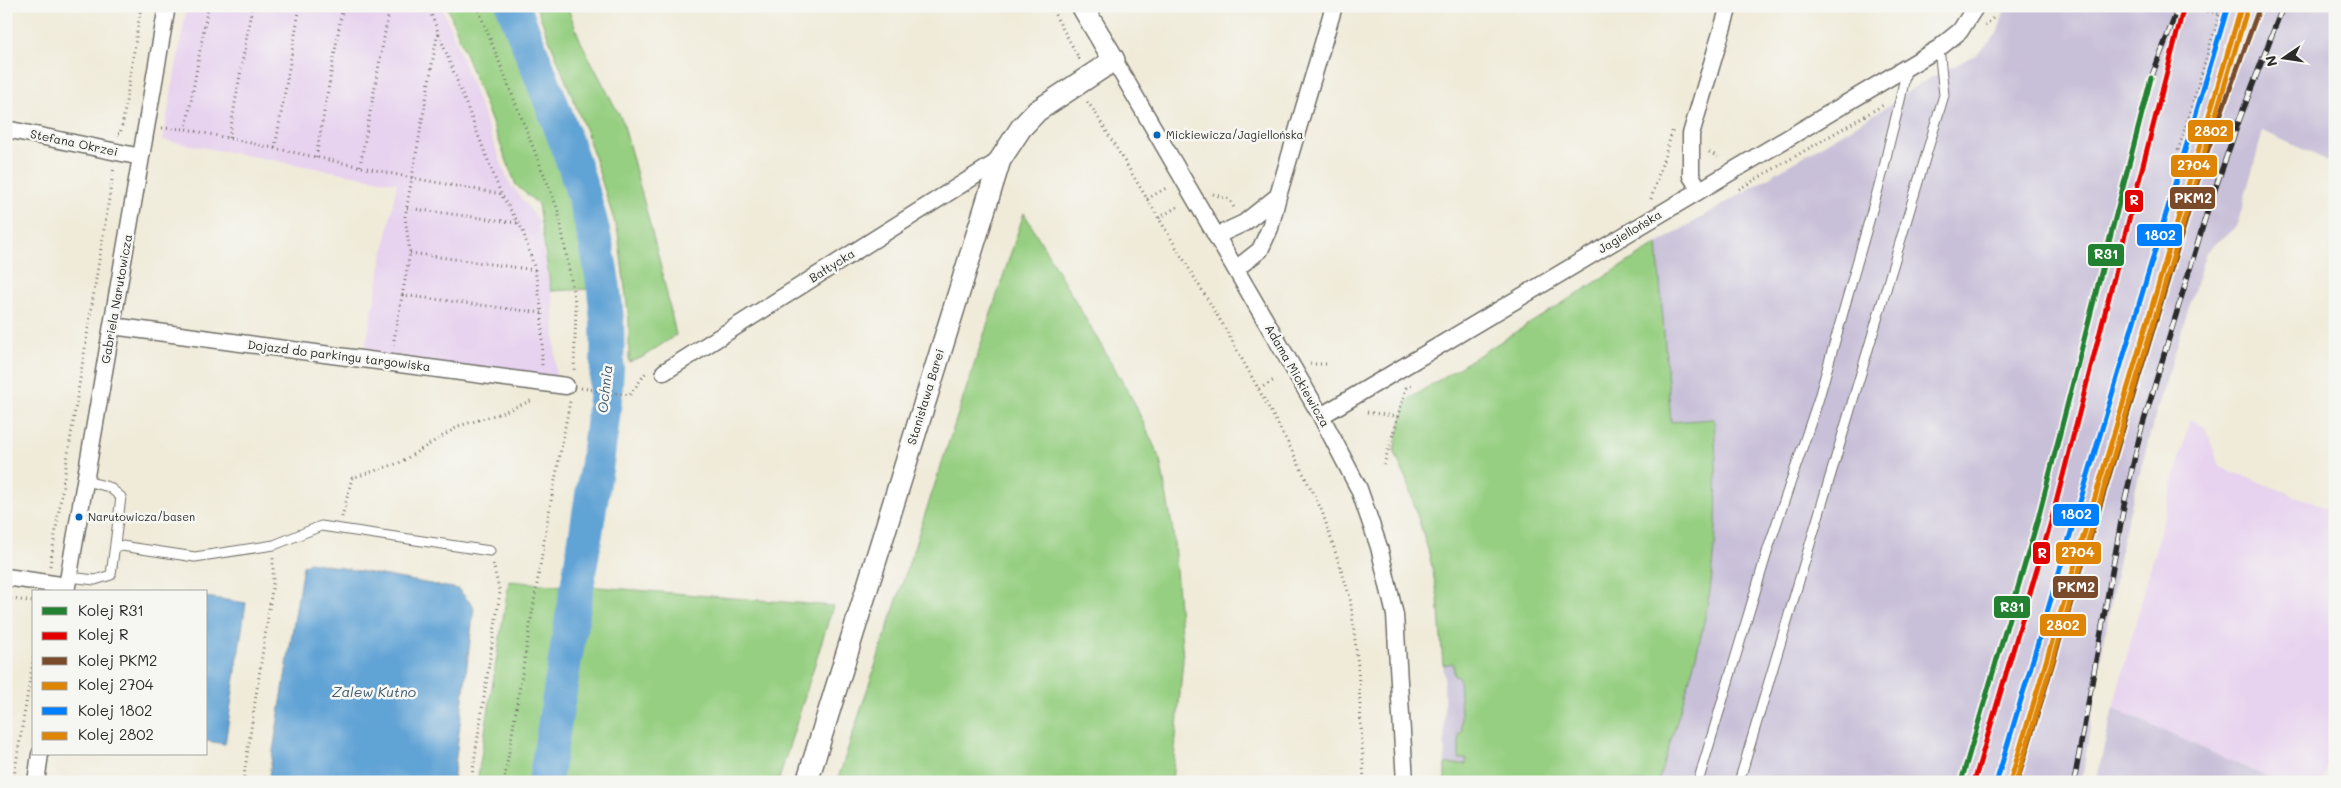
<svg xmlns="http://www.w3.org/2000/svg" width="2341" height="788" font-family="Mali,sans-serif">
  <rect width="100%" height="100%" fill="#f6f6f2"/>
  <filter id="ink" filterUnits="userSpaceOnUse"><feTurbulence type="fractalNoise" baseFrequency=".02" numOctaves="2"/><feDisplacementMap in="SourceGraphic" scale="10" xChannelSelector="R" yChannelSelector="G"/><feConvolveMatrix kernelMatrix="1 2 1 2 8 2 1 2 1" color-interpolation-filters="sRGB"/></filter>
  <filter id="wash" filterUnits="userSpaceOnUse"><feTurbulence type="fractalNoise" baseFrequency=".0096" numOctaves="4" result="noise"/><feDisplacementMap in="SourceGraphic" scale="20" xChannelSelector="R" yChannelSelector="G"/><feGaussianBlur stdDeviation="1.12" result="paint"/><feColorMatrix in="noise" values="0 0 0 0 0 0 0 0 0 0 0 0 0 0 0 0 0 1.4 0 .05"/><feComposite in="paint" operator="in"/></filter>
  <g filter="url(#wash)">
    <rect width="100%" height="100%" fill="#f0ebd9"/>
    <!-- built -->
    <path fill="#e7d2ef" d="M187 6H442L508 181 537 218 554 307 556 382 364 355 397 183 163 140Z
      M2190 419 2205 427 2220 467 2335 511V738L2323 782H2278L2113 708Z"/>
    <!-- industrial -->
    <path fill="#c8bfd8" d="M2006 6H2335V164L2263 131 2237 226 2206 252 2153 423 2123 537 2096 684 2082 782H1445L1444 676 1438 598 1429 553 1406 479 1394 450 1407 400 1657 244 1888 106 1917 85 1977 54 1997 34Z
      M2113 708 2278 782H2096Z"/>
    <!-- green -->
    <path fill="#96cf81" stroke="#607d56" d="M447 6H503L540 104 557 138 574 190 586 240 592 289 551 291 538 204 516 185Z
      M536 6H567L581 42 623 122 659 259 676 335 641 358 629 362V320L618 233 587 134Z
      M1024 213 1133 400 1160 459 1173 531 1183 659 1172 782H837Z
      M1657 244 1671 422 1714 419C1717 476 1719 534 1710 590 1700 655 1677 719 1658 782H1445V764H1466L1467 759H1459V733H1462L1459 676 1454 675 1453 663 1443 665 1438 598 1429 553 1406 479 1394 450 1407 400Z
      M509 581 564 586 529 782H477Z
      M586 586 833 606 778 782H556Z"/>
    <!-- water -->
    <path fill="#61a3d5" stroke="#466780" d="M310 562 458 589 474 607 453 782H268L303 566Z
      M206 597 246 603 225 744 206 741Z"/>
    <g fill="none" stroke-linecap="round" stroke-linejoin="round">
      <!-- river -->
      <path stroke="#61a3d5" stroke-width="34" d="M513 6C549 99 592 192 604 291 615 371 598 454 586 533 572 616 559 699 545 782"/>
    </g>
  </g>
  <g filter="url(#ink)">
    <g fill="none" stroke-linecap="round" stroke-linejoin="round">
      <!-- service casing -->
      <g stroke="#706e68" stroke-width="11">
        <path id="service" d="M115 545 195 557 274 545 321 526 490 551
          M69 577 95 580 111 575 121 497 109 487 86 481
          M1698 782 1768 549 1818 401 1884 168C1890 134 1902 102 1906 68
          M1739 782 1944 95 1939 48"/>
      </g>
      <!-- minor casing -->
      <g stroke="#706e68" stroke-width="19">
        <path id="minor" d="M1114 60 1321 416 1359 489 1379 547 1395 615 1405 782
          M6 129 141 157
          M1700 190 1691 176V134L1729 6
          M1278 196 1334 6
          M1216 236 1244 223 1278 196 1270 228 1260 250 1236 269
          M112 326 566 386
          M664 372 1000 160
          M1321 416 1939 48 1960 31 1976 6
          M6 577 67 586
          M66 592 167 6
          M36 782 40 754"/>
      </g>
      <!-- tertiary casing -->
      <g stroke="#706e68" stroke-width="24">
        <path id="tertiary" d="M807 782 1000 160 1021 128 1037 111 1114 60 1082 6"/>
      </g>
      <!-- path -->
      <path stroke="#706e68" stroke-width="3" stroke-dasharray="1 4" stroke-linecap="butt" d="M208 6 186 129 412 178 501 194
        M428 6 501 194 523 231 535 270 542 313V366
        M477 6 558 210 576 307 574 372
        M1050 6 1079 58 1078 60
        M2210 6 2208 11 2220 14
        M1985 26 1995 16
        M1087 102 1093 109 1226 330 1287 441 1322 511 1350 597 1358 666 1364 782
        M162 128 186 129
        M118 134H120L123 121 141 6
        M229 138 252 6
        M275 148 300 6
        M1709 152 1718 157
        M2177 155 2222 6
        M316 157 343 6
        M360 166 390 6
        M1739 189 1885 104
        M1213 194 1230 200 1235 210
        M1147 199 1168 187
        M1651 199 1673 129
        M407 208 518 223
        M1159 218 1180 205
        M410 253 535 270
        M402 295 542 313
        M393 345 410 253 405 217 438 31
        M1310 364H1329
        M581 388 630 395 647 371
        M1259 389 1276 379
        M1367 412 1398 417
        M1384 465 1406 388 1412 385
        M342 517 352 478 399 463 459 426 498 414 533 400
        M50 566 114 167
        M6 598 34 602
        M13 782 34 655
        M243 782 273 583V558
        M471 782 500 593 493 563
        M504 782 549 512 570 401"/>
      <!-- service -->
      <use href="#service" stroke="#fff" stroke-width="9"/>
      <!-- minor -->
      <use href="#minor" stroke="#fff" stroke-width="16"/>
      <!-- tertiary -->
      <use href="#tertiary" stroke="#fff" stroke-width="21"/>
      <!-- rail casing -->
      <g stroke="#2b2b2b" stroke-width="5.5">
        <path id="rail" d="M2151 78 2179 6
          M2074 782 2125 500 2140 434 2208 209 2240 118 2283 6"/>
      </g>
      <!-- rail -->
      <use href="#rail" stroke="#f6f6f2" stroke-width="4" stroke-dasharray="11" stroke-linecap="butt"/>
      <!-- rail-1 casing -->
      <g stroke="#f6f6f2" stroke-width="9">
        <path id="rail-1" d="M1961 782 2038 519 2151 78"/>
      </g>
      <!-- rail-2 casing -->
      <g stroke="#f6f6f2" stroke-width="9">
        <path id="rail-2" d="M1974 782 2051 522 2184 6"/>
      </g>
      <!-- rail-3 casing -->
      <g stroke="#f6f6f2" stroke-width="9">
        <path id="rail-3" d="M2017 782 2203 163 2260 6"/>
      </g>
      <!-- rail-4 casing -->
      <g stroke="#f6f6f2" stroke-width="9">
        <path id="rail-4" d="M2010 782 2241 8"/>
      </g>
      <!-- rail-5 casing -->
      <g stroke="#f6f6f2" stroke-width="9">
        <path id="rail-5" d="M1997 780 2228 6"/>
      </g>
      <!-- rail-6 casing -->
      <g stroke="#f6f6f2" stroke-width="9">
        <path id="rail-6" d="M2016 782 2247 10"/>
      </g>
      <!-- rail-1 -->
      <use href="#rail-1" stroke="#238132" stroke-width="5"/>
      <!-- rail-2 -->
      <use href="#rail-2" stroke="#e50000" stroke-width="5"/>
      <!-- rail-3 -->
      <use href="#rail-3" stroke="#7a4b2a" stroke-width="5"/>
      <!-- rail-4 -->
      <use href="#rail-4" stroke="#df8506" stroke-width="5"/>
      <!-- rail-5 -->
      <use href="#rail-5" stroke="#0080ff" stroke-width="5"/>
      <!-- rail-6 -->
      <use href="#rail-6" stroke="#df8506" stroke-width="5"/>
    </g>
  </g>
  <!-- markers -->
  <g fill="#0065bd" stroke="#f6f6f2" stroke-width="2">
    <circle cx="1157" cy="135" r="4.5"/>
    <circle cx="79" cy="517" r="4.5"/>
  </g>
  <g text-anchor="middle" stroke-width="5" stroke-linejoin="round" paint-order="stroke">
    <!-- bus labels -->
    <g font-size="11" fill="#2b2b2b" stroke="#f6f6f2" text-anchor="start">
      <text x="1166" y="139">Mickiewicza/Jagiellońska</text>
      <text x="88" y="521">Narutowicza/basen</text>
    </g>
    <!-- street labels -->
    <g font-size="12" fill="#2b2b2b" stroke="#f6f6f2">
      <text transform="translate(74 143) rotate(12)" y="4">Stefana Okrzei</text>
      <text transform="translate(1630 232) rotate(-31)" y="4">Jagiellońska</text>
      <text transform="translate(832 266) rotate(-32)" y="4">Bałtycka</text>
      <text transform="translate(117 299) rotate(-80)" y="4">Gabriela Narutowicza</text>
      <text transform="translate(339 356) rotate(7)" y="4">Dojazd do parkingu targowiska</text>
      <text transform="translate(1297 376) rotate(60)" y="4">Adama Mickiewicza</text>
      <text transform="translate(926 397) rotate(-73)" y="4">Stanisława Barei</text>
    </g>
    <!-- water labels -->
    <g font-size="14" font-style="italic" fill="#415b6f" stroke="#f6f6f2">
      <text transform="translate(605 389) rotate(-84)" y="5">Ochnia</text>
      <text x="374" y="697">Zalew Kutno</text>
    </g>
  </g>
  <g stroke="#f6f6f2" stroke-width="2">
    <rect x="2187" y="119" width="47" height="24" rx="5" fill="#df8506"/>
    <rect x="2170" y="154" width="48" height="24" rx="5" fill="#df8506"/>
    <rect x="2169" y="186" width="47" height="24" rx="5" fill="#7a4b2a"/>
    <rect x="2124" y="189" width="20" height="24" rx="5" fill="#e50000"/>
    <rect x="2136" y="223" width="47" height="24" rx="5" fill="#0080ff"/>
    <rect x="2087" y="243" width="38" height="24" rx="5" fill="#238132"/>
    <rect x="2052" y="503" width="48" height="24" rx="5" fill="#0080ff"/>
    <rect x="2055" y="541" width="47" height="24" rx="5" fill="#df8506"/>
    <rect x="2032" y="541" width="19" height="24" rx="5" fill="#e50000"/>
    <rect x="2052" y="575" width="47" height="24" rx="5" fill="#7a4b2a"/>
    <rect x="1993" y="595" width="38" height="24" rx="5" fill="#238132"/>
    <rect x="2039" y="613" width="48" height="24" rx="5" fill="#df8506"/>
  </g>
  <g font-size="14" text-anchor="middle" font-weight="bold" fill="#fff">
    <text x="2211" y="136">2802</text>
    <text x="2194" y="170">2704</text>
    <text x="2193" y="203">PKM2</text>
    <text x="2134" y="205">R</text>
    <text x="2160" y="240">1802</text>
    <text x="2106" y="259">R31</text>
    <text x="2076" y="519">1802</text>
    <text x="2078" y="557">2704</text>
    <text x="2042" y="558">R</text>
    <text x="2076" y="592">PKM2</text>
    <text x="2012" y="612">R31</text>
    <text x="2063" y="630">2802</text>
  </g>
  <!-- margin -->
  <rect width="2341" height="788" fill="none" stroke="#f6f6f2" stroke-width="25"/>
  <!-- legend -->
  <rect x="32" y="590" width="175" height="165" fill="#f6f6f2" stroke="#a5a5a2"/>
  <rect x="42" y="607" width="25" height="8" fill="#238132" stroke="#a5a5a2"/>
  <text x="78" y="616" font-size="15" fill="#2b2b2b">Kolej R31</text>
  <rect x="42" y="632" width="25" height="8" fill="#e50000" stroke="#a5a5a2"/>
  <text x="78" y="640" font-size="15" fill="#2b2b2b">Kolej R</text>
  <rect x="42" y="657" width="25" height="8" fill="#7a4b2a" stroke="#a5a5a2"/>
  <text x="78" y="666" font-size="15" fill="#2b2b2b">Kolej PKM2</text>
  <rect x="42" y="682" width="25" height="8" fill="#df8506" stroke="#a5a5a2"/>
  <text x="78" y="690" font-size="15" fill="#2b2b2b">Kolej 2704</text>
  <rect x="42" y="707" width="25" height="8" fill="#0080ff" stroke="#a5a5a2"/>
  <text x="78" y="716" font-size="15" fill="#2b2b2b">Kolej 1802</text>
  <rect x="42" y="732" width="25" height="8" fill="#df8506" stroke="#a5a5a2"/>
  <text x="78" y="740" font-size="15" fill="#2b2b2b">Kolej 2802</text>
  <!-- north arrow -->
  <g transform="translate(2284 58) rotate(257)" stroke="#f6f6f2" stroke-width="4" paint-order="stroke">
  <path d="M0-4L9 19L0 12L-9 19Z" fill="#2b2b2b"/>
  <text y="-8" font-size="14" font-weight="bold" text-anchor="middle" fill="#2b2b2b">N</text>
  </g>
</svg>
